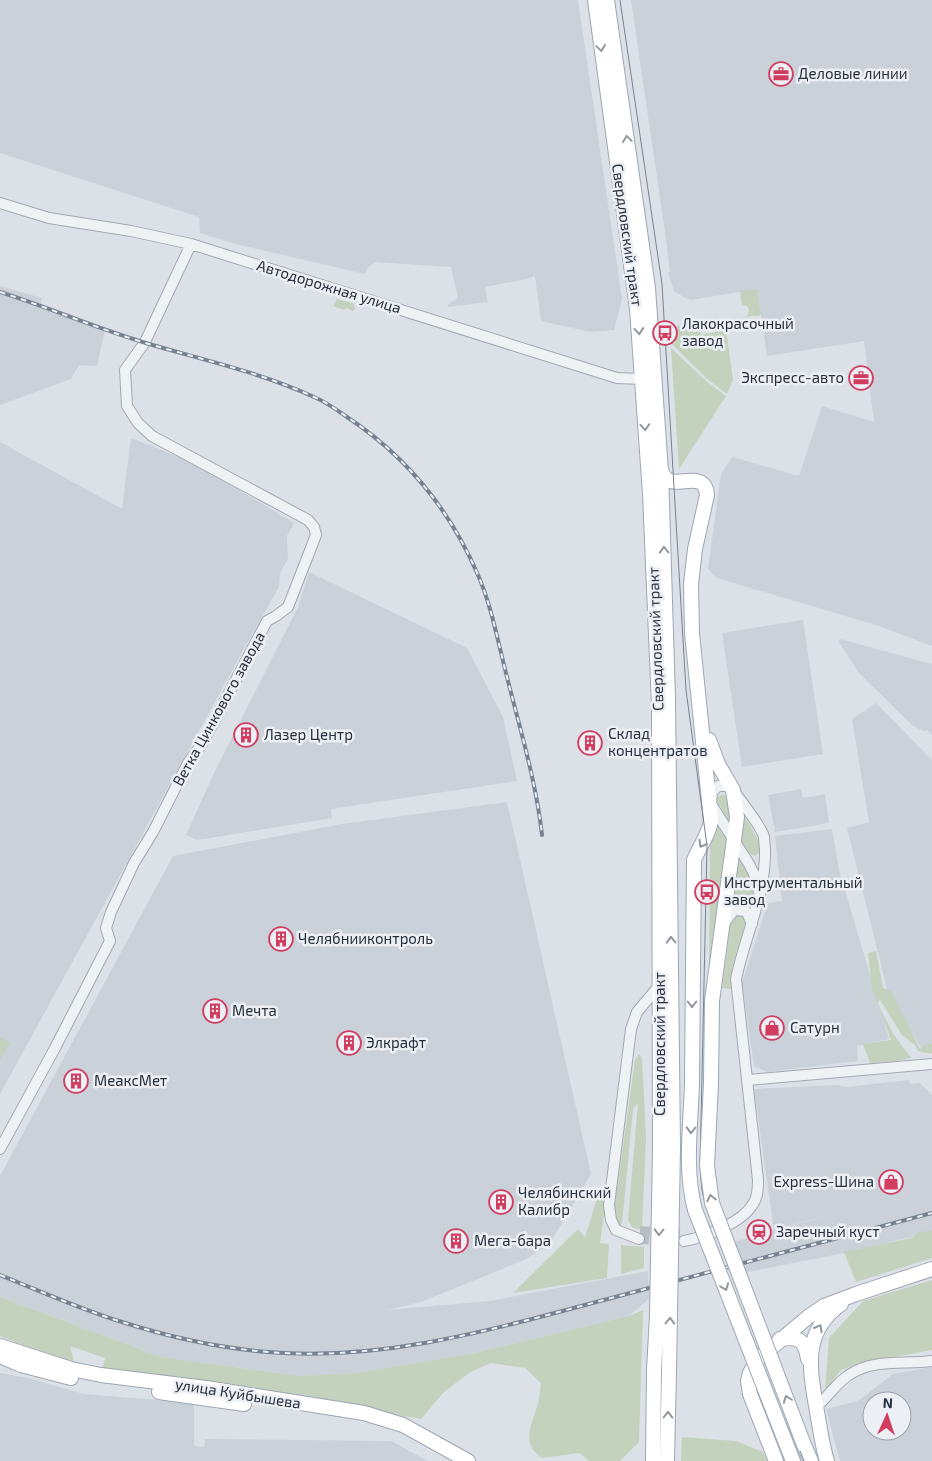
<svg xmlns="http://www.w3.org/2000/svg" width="932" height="1461" font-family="'Exo 2',sans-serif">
  <rect width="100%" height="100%" fill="#dce1e7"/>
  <!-- built -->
  <path fill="#cad1d9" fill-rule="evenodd" d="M0 0H578L622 299 614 330 591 332 541 321 535 276 522 280 485 287 488 302 448 307V304L458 298 451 267 375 262 368 267 365 274 236 244 200 233 199 217 0 153Z
    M631 0H932V646L876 625 717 578 708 569 721 474 732 457 799 476 822 406 874 422 864 341 767 356 757 289 691 300 685 298 674 291 668 273 670 272 666 239Z
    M0 286 42 298 39 308 105 330 97 366 79 365 71 379 0 405Z
    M131 438 194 463 294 523 287 536 288 559 280 573 279 587 244 649 0 1094V442L122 509Z
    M309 572 467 648 503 717 517 781 331 809 332 818 197 840 186 835 214 773 298 607Z
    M803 620 823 754 742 767 722 633Z
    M840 639 932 664V735L927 730 924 731 913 726 859 673 839 642Z
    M876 703 932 760V1048L922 1049 889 997 847 828 869 822 852 719Z
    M801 789 803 798 825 794 829 823 775 832 768 795Z
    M507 802 591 1174 549 1245 524 1260 421 1302 387 1310 490 1301 648 1271 649 1299 629 1316 475 1353 357 1373 300 1376 161 1357 0 1297V1176L173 856 342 824Z
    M832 829 839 870 889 1039 857 1046 858 1061 767 1072 754 1066 742 983 768 903 782 901 775 836Z
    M909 1080 910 1084 920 1083 932 1095V1232L849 1252 743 1273 730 1243 845 1211 774 1230 754 1089 837 1085 846 1087Z
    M932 1367V1461H840L826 1409 858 1401 893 1374ZM872 1401H902V1431H872Z
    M0 1373 28 1378 84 1394 194 1403V1446L204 1447 205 1439 391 1441 428 1461H0Z"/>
  <!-- green -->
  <path fill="#c4d1bd" d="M757 289 761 315 744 317 748 315 749 310 747 306 742 305 740 291Z
    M336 299 353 303 355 309 353 311 346 308 344 310 333 306 336 302Z
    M725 322 733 380 727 394 706 378 671 343H675L674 327 699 324 701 335 715 332 714 323Z
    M671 348 706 381 726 396 679 469Z
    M723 794 728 797 733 830 717 801V798Z
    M743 813 759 841V852L755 856C736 850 742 828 743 813Z
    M719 826 730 843 709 979 710 846Z
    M738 854C752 873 756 887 751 910L738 905 730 909Z
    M735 915H743L746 921 733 964 731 989 722 988 731 921Z
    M876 951 883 988 891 991 920 1049 932 1043V1053L930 1054 918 1051 915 1045 902 1035 880 1000 877 1003 894 1035 911 1058 891 1062 870 1063 863 1044 891 1040 872 988 868 953Z
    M0 1037 10 1043 0 1060Z
    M639 1054 642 1058 646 1137 642 1230 632 1227 628 1220 638 1103 633 1109 622 1224 617 1225 614 1211 635 1060Z
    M598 1195 606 1201 600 1243 609 1244 607 1278 513 1293 578 1229 585 1237Z
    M920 1231 926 1232 932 1231V1258L856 1282 844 1252 912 1238Z
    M621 1245 644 1247V1268L621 1274Z
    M932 1280V1350L862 1363 841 1370 825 1391 829 1338 863 1301Z
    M0 1297 161 1357 300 1376 357 1373 475 1353 629 1316 643 1310 639 1442 620 1461H589L580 1453 542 1458C519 1443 533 1423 538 1403 540 1397 540 1389 541 1383L525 1368 490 1363 469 1373 444 1392 421 1419 183 1379 126 1376 103 1367 105 1358 70 1346 74 1362 28 1347 0 1336Z
    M682 1437 736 1441 763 1452 767 1461H681Z"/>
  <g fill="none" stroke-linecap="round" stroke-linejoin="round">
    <!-- minor-tunnel -->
    <path stroke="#b8bec5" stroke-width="10" stroke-dasharray="10 5" stroke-linecap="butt" d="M640 1231 684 1234
      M639 1239 684 1241"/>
    <!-- minor casing -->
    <g stroke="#a2a8b1" stroke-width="12">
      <path id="minor" d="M0 203 49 218 131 231 191 244 617 378 642 379
        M723 925 734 910 746 911 752 924
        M748 1080 932 1064
        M0 1149 55 1048 110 941 106 928 111 912 134 863 153 832 188 763 202 744 267 621 276 616 288 607 316 535 314 527 308 520 152 436 138 423 127 406 125 370 145 342 191 244
        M639 1239 616 1230 611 1220 609 1205 631 1029 637 1012 659 986
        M684 1241C705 1237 742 1223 753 1204 758 1197 758 1188 758 1180L736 979C745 935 766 895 765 849 764 844 765 838 763 834 757 821 742 802 733 790L727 786H718L712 792 711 804 749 864 755 876 760 896
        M816 1407C828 1397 836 1383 849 1375 873 1358 905 1365 932 1361"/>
    </g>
    <!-- major casing -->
    <g stroke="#9ca7b3" stroke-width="16">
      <path id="major" d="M595 0 637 309 650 494 659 705 660 1149
        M607 0 648 288 661 471 668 699 673 1148
        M661 471C663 474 664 478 668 480 679 487 705 470 707 495L695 549 691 584 692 633 711 821C709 835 699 847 694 860L692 1082
        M709 740 718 764 733 790 737 817 712 1001 711 1083
        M780 1339C799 1336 805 1340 808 1359
        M0 1346 71 1369 101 1375 206 1388 364 1413 403 1425 468 1461
        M0 1356 21 1365 71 1378
        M159 1392 244 1404
        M804 1445 811 1461
        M789 1451 793 1461
        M653 1461 654 1370
        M667 1461 669 1369
        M776 1461 750 1394 748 1381 750 1373 757 1360 808 1317 824 1306 856 1294 932 1269
        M827 1461C822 1445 820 1428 817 1412 810 1370 801 1332 841 1304"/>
    </g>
    <!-- minor -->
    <use href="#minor" stroke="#eff2f5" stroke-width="10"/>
    <!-- major -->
    <use href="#major" stroke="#fff" stroke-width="14"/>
    <!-- tram -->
    <path stroke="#768291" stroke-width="1" d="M620 0 662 284 686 690 707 846 700 1168 702 1190 706 1208 804 1461"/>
    <!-- rail casing -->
    <g stroke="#768291" stroke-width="4">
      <path id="rail" d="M0 292C50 308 98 329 149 344 204 360 262 373 314 397 326 402 337 410 347 417 406 456 450 510 478 575 492 607 498 643 507 677 520 729 536 781 542 835
        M0 1275C40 1291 80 1309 122 1322 169 1337 219 1348 268 1352 389 1362 504 1326 619 1296 723 1268 828 1241 932 1213"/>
    </g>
    <!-- rail -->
    <use href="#rail" stroke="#ecf0f5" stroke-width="2" stroke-dasharray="5.5" stroke-linecap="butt"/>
    <!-- major-bridge casing -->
    <g stroke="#9ca7b3" stroke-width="16" stroke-linecap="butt">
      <path id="major-bridge" d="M692 1082C691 1123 684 1170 695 1210L789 1451
        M711 1083 707 1166 712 1203 804 1445
        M669 1369 673 1148
        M654 1370 657 1316 660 1149"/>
    </g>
    <!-- major-bridge -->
    <use href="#major-bridge" stroke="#fff" stroke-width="14"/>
  </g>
  <!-- one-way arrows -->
  <defs><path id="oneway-chevron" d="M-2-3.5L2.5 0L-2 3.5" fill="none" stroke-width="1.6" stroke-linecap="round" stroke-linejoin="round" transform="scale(1.25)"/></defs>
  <g stroke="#92989e">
    <use href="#oneway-chevron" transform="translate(601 48) rotate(82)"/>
    <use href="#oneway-chevron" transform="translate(627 139) rotate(-98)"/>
    <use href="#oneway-chevron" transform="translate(639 331) rotate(85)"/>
    <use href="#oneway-chevron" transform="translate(645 427) rotate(86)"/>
    <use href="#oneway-chevron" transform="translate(664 550) rotate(-92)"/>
    <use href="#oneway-chevron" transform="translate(702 844) rotate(120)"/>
    <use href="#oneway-chevron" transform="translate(671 940) rotate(-91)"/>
    <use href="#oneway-chevron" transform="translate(692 1004) rotate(90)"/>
    <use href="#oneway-chevron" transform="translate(691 1130) rotate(91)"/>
    <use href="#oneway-chevron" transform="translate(711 1198) rotate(-103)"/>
    <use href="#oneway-chevron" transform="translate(659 1232) rotate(91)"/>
    <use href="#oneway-chevron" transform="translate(725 1287) rotate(69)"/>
    <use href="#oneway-chevron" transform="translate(670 1321) rotate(-89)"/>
    <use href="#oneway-chevron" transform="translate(819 1328) rotate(-60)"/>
    <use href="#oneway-chevron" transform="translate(787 1399) rotate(-111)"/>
    <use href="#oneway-chevron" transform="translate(668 1415) rotate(-89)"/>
  </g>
  <!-- icons -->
  <defs>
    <g id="office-ring" transform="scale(1.25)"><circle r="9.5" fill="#ecf0f5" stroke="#d13c5f" stroke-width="1.5"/><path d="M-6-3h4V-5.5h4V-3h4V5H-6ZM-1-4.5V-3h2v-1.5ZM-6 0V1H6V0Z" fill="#d13c5f"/></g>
    <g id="bus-ring" transform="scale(1.25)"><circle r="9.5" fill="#ecf0f5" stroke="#d13c5f" stroke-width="1.5"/><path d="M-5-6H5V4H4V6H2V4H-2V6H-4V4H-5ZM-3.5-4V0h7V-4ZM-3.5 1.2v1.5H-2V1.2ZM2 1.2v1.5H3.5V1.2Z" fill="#d13c5f"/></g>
    <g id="building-ring" transform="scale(1.25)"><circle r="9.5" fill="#ecf0f5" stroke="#d13c5f" stroke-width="1.5"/><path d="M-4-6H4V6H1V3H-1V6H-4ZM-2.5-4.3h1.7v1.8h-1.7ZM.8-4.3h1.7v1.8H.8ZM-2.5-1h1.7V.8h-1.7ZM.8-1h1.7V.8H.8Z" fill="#d13c5f"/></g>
    <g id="shop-ring" transform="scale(1.25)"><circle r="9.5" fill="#ecf0f5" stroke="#d13c5f" stroke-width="1.5"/><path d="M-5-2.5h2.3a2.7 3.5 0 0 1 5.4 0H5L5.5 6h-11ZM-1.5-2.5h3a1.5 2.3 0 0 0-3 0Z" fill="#d13c5f"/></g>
    <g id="station-ring" transform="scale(1.25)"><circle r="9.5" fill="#ecf0f5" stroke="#d13c5f" stroke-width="1.5"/><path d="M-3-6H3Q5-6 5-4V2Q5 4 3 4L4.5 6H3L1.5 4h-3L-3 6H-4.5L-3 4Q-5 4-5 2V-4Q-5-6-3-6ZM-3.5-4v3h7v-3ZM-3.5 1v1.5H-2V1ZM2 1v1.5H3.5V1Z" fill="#d13c5f"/></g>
  </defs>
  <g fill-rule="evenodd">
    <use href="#office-ring" x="781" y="74"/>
    <use href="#bus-ring" x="665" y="333"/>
    <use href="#office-ring" x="861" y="378"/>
    <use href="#building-ring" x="246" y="735"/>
    <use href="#building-ring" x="590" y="743"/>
    <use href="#bus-ring" x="707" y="892"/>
    <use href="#building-ring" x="281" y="939"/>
    <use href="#building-ring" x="215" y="1011"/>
    <use href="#shop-ring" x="772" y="1028"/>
    <use href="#building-ring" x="349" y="1043"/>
    <use href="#building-ring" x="76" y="1081"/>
    <use href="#shop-ring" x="891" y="1182"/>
    <use href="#building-ring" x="501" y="1202"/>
    <use href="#station-ring" x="759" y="1232"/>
    <use href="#building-ring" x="456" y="1241"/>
  </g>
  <g text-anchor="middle" stroke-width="5" stroke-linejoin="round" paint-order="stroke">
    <!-- poi labels -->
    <g font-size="15" fill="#26303e" stroke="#ecf0f5" text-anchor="start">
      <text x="798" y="79">Деловые линии</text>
      <text x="682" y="329">Лакокрасочный<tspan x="682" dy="17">завод</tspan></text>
      <text x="844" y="383" text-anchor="end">Экспресс-авто</text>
      <text x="608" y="739">Склад<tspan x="608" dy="17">концентратов</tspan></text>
      <text x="264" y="740">Лазер Центр</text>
      <text x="724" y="888">Инструментальный<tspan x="724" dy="17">завод</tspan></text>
      <text x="298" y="944">Челябнииконтроль</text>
      <text x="232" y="1016">Мечта</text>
      <text x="790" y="1033">Сатурн</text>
      <text x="366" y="1048">Элкрафт</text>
      <text x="94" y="1086">МеаксМет</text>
      <text x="874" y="1187" text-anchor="end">Express-Шина</text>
      <text x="518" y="1198">Челябинский<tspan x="518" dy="17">Калибр</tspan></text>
      <text x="776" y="1237">Заречный куст</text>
      <text x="474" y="1246">Мега-бара</text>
    </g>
    <!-- street labels -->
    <g font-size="15" fill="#26303e" stroke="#ecf0f5">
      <text transform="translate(627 235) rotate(82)" y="5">Свердловский тракт</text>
      <text transform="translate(329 287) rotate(17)" y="5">Автодорожная улица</text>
      <text transform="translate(656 639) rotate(-92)" y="5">Свердловский тракт</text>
      <text transform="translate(219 709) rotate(-61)" y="5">Ветка Цинкового завода</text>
      <text transform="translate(660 1044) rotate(-90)" y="5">Свердловский тракт</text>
      <text transform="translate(238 1394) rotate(9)" y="5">улица Куйбышева</text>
    </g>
  </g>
  <!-- north arrow -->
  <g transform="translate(887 1416) rotate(3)"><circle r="24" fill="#ecf0f5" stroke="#9da3ac"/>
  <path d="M0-4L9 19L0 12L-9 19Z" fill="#d13c5f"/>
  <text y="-8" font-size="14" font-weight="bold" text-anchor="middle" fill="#26303e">N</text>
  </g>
</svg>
